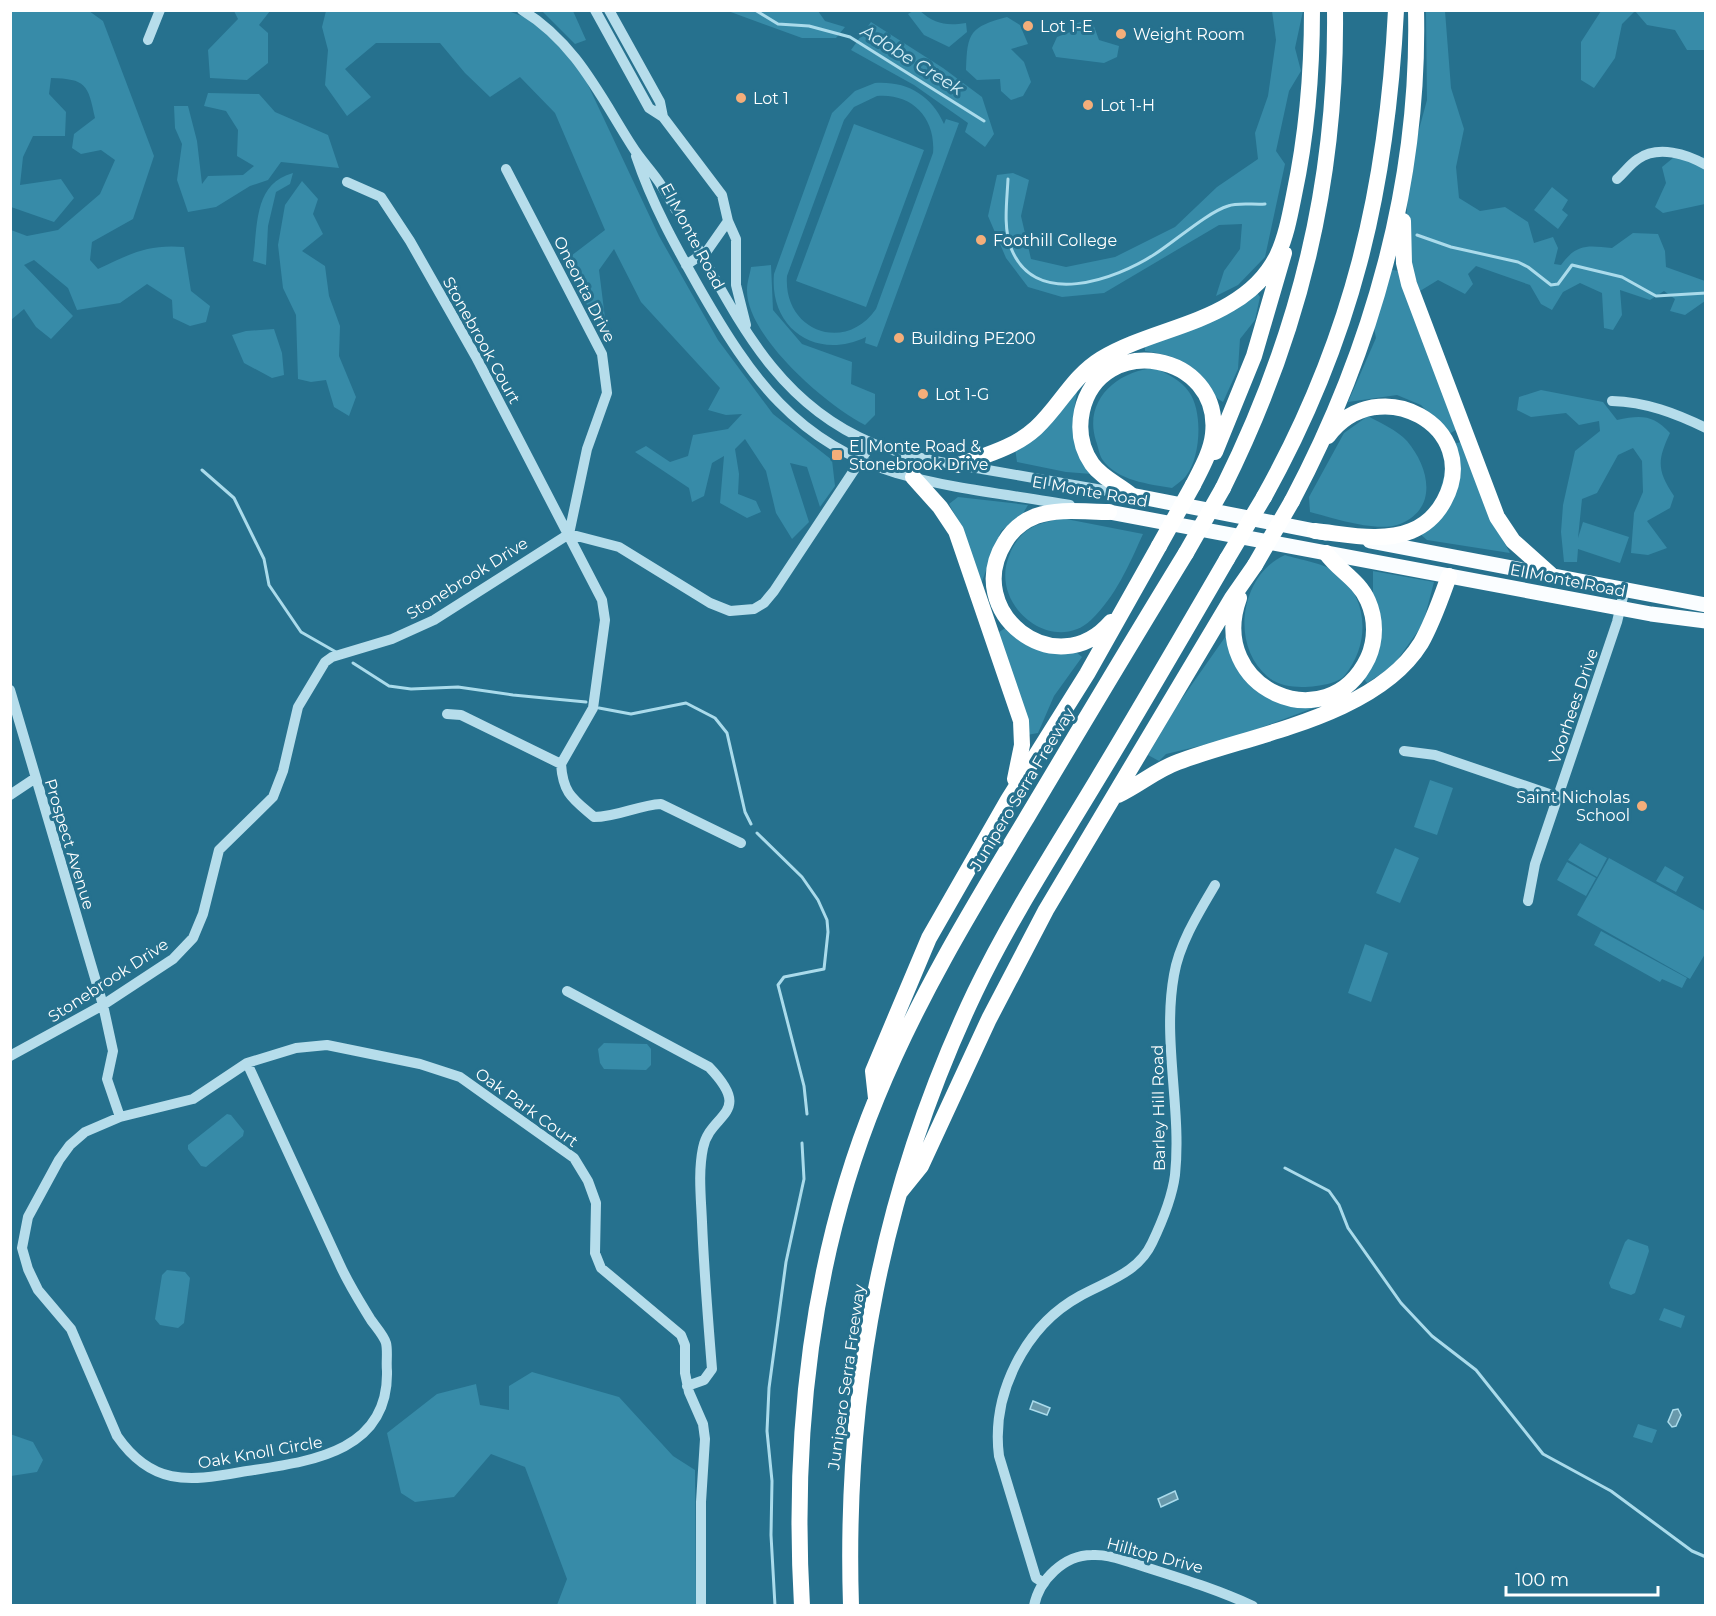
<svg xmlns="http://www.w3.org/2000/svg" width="1716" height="1616" font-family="Montserrat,sans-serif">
  <rect width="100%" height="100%" fill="#26718e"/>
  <!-- green -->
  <path fill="#378ba8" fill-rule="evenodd" d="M10 11H89L103 21 154 156 133 219 92 242 90 260 98 269C130 254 147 244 184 247L191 291 210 306 206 322 190 326 173 318 172 300 147 284 120 303 77 310 68 288 34 260 24 265 73 316 51 339 36 327 24 309 11 320V230L27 236 58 230 100 194 115 160 101 150 81 154 72 148 74 134 95 118C88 84 86 79 51 78L49 94 66 112 65 136H33L23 157 20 185 61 179 74 198 54 222 11 207Z
    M234 11H270L259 25 268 33V63L247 80 210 78 208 50 238 19Z
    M326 11H508L533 20 580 68 659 236 718 340 773 414 832 460 835 486 820 507 807 467 790 463 809 522 792 539 776 513 766 471 745 439 735 449 739 474 738 494 756 501 761 512 747 518 720 503 724 456 712 463 704 496 692 502 689 488 635 452 646 446 670 462 688 456 693 435 728 429 742 414 726 415 708 410 720 388 641 302 614 249 599 270 605 318 593 319 567 259 605 230 555 113 520 77 490 97 465 73 440 43H376L345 69 371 97 347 116 325 85 328 50 322 27Z
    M542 11H573L586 40 575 44Z
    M728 11H818L825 21 845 27 836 38H802Z
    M913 11H920C935 24 946 26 966 23L967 32 949 47 924 35 908 14Z
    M1272 11H1303L1295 48 1301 71 1289 91 1276 151 1285 164 1265 257 1238 285 1216 296 1224 271 1240 249 1242 224 1219 225 1104 293 1062 297 1028 287 1006 258 988 216 997 175 1013 173 1029 180 1021 216 1031 259 1066 267 1115 257 1175 227 1217 187 1258 159 1255 133 1268 96 1276 40Z
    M1426 11H1445L1451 88 1464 129 1456 167 1459 198 1480 211 1505 207 1528 222 1534 243 1553 237 1558 248 1554 264 1561 265C1577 243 1588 246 1612 248L1633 233 1658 234 1665 251 1666 267 1705 281V301L1685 315 1670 311 1675 299 1664 291 1650 300 1620 290 1622 315 1613 330 1604 328 1602 293 1580 283 1563 292 1552 310 1541 304 1530 285 1476 266 1468 274 1473 284 1465 294 1438 280 1420 291 1406 252 1407 206 1411 159 1427 100Z
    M1601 11H1635L1622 24 1615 58 1594 88 1581 80V42Z
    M1635 11H1705V50H1687L1675 30 1647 25Z
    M1007 17 1020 25 1028 44 1011 49 1024 62 1031 82 1023 96 1011 100 1001 91 1000 79 977 80 966 70C967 32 970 27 1007 17Z
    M1091 18 1099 40 1119 46 1117 57 1104 63 1056 57 1052 48 1057 37 1073 31 1075 24Z
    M871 22 943 68 982 97 994 134 985 147 965 132 968 123 914 85 851 50Z
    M875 83C907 81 931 95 944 124L946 119 959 123 877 347 865 343 866 337C817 361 769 329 774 274L832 113 855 91ZM877 96C912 93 936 118 933 153L876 309C845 354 783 331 787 276L844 120 854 107Z
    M208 93 259 94 275 112 328 135 339 168 281 162 268 180 250 186 216 207 188 212 177 180 182 144 175 128 174 106H188L197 141 202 184 208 176 243 175 254 166 237 156 238 130 226 111 204 106Z
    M854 124 924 150 866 307 796 281Z
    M1705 156V204L1663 213 1655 207 1666 183 1662 167 1673 158 1695 160Z
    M293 173 290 184 276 192 268 226 266 265 253 261C258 226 253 184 293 173Z
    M302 181 318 199 313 214 323 234 302 251 325 266 329 296 340 326 339 356 356 397 349 416 334 407 326 380 311 382 298 379 296 315 283 288 278 245 285 205Z
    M1552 187 1568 200 1562 210 1568 215 1558 229 1534 210Z
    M771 265 773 310 802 344 852 362 851 384 875 394V415L865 425C827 406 746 336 747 290 747 282 750 274 751 267Z
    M1388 269 1398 271 1456 430 1449 434 1421 405 1397 395 1348 402 1376 338 1372 318Z
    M1254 288 1260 297 1255 320 1240 339 1238 369 1223 402C1210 395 1207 384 1198 373 1184 358 1164 354 1145 351V345Z
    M274 329 282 353 284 375 272 378 244 363 232 335 246 331Z
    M1155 368C1167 374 1181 380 1189 392 1203 411 1201 457 1186 476 1183 480 1177 484 1172 488 1149 484 1117 481 1102 459 1099 454 1098 446 1096 441 1083 400 1117 371 1155 368Z
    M1079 383C1069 428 1074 434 1092 474L1066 472 1017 462 1015 448Z
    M1541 390 1603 402 1617 420C1640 415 1653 414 1670 433 1657 461 1657 470 1674 496L1670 508 1647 521 1667 548 1648 555 1631 553 1634 513 1643 492 1642 461 1633 448 1618 455 1597 493 1582 499 1578 538 1583 522 1629 537 1620 563 1578 549 1577 562H1564L1561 532 1563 505 1575 451 1600 431 1599 421 1579 425 1566 413 1531 417 1517 410 1519 397Z
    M1368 416C1380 423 1397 430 1407 441 1429 467 1439 508 1400 524 1378 533 1333 518 1310 512L1309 497 1344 433Z
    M1461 442 1488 513 1510 553 1427 540 1419 533 1430 526 1453 444Z
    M958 497 1028 505 1022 515 1001 531 981 584 959 522 949 504Z
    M1061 518 1143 534C1129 565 1116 596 1091 620 1053 656 989 606 1009 556 1013 545 1020 534 1031 528 1039 523 1052 521 1061 518Z
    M1285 555C1300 560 1325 563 1337 573 1369 599 1370 644 1345 675 1340 682 1325 685 1316 686 1301 688 1281 688 1268 677 1229 645 1241 574 1285 555Z
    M1373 571 1434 582 1423 624 1393 666 1367 683 1364 679 1373 665Z
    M1007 627 1069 646 1082 657 1054 696 1038 733 1027 735 996 634Z
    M1228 633 1261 691 1332 701 1233 738 1166 754 1159 761 1148 755 1176 707Z
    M1430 780 1453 788 1437 835 1414 827Z
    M1580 843 1607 858 1597 877 1568 860Z
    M1395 848 1419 858 1400 903 1376 893Z
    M1609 858 1705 911V954L1690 979 1577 915Z
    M1567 862 1596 878 1586 896 1557 880Z
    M1665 866 1684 877 1676 892 1656 881Z
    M1601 931 1687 978 1682 988 1662 979 1660 982 1594 945Z
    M1365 944 1388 953 1371 1002 1348 993Z
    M604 1043 647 1044 651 1049V1065L646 1070 604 1069 600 1063 598 1049Z
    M227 1114 231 1115 244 1131 243 1136 206 1167 201 1166 188 1149V1145Z
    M1628 1239 1648 1246 1649 1251 1635 1293 1631 1295 1611 1288 1609 1283 1625 1242Z
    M167 1270 185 1272 190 1278 184 1323 178 1328 160 1325 155 1319 162 1275Z
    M1664 1308 1685 1316 1681 1328 1659 1320Z
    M532 1372 619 1397 673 1456 695 1470 696 1605H557L567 1579 525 1467 491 1454 454 1497 415 1502 401 1493 387 1433 437 1394 476 1384 480 1405 509 1410V1386Z
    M1638 1424 1657 1430 1652 1443 1633 1437Z
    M10 1434 33 1442 43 1460 37 1472 11 1476Z"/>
  <!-- water -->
  <path fill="#6899ab" stroke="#aadbeb" stroke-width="1.5" d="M1033 1401 1050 1408 1047 1415 1030 1409Z
    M1678 1409 1681 1415 1676 1426 1672 1427 1668 1422 1673 1410Z
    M1175 1491 1178 1499 1161 1507 1158 1499Z"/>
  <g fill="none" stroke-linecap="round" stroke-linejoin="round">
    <!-- stream -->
    <path stroke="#aadbeb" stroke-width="3" d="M755 10 778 24 809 26 850 37 984 121
      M1008 179C1007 201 1003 227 1011 248 1035 309 1115 280 1155 254 1174 242 1208 212 1228 206 1238 202 1254 205 1265 204
      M1417 235 1451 247 1518 262 1528 267 1551 285 1558 284 1572 265 1622 277 1656 296 1706 293
      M202 470 234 498 264 559 269 585 301 632 336 652
      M353 663 389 686 411 689 458 687 513 695 586 702
      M599 708 631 714 686 703 715 718 727 733 745 812 751 824
      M757 833 802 877 818 900 827 920 828 932 824 969 784 977 778 985 804 1086 807 1114
      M1285 1168 1329 1191 1339 1205 1348 1228 1401 1303 1432 1336 1476 1370 1543 1454 1611 1491 1692 1551 1706 1557
      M775 1606 771 1535 772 1481 767 1431 769 1388 786 1262 804 1179 802 1143"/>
    <!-- minor -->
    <path stroke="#b6ddeb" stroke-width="10" d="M522 10C576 43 600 96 632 146 640 159 651 170 659 182 669 197 678 214 687 229 737 316 774 402 872 443 907 457 945 463 982 469 1030 477 1077 486 1125 494
      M595 10 649 108 663 117 722 195 728 221 736 239V285L746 325
      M609 10 660 102 663 117
      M148 40 160 10
      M636 156C652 204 676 247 701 291 750 376 796 443 896 473 952 489 1013 495 1070 505
      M506 169 602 354 607 393 587 449 569 534
      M1617 179C1624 173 1630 164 1638 159 1658 145 1687 154 1706 165
      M347 182 381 197 410 241 476 357 602 600 605 620 593 708 561 764
      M686 265 707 251 728 221
      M1612 401C1646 402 1675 413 1706 428
      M10 690 103 1005 113 1051 107 1079 120 1117
      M447 714 461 715 561 764C563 794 573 799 594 817 618 817 638 805 661 804L741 843
      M1404 751 1435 755 1558 797
      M10 795 34 779
      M1528 901 1535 864 1617 622 1625 588
      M567 991 709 1067C755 1115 710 1112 703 1148 698 1172 701 1198 702 1222 704 1271 708 1320 712 1369L704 1380 687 1386
      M10 1056 103 1005 173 959 193 938 203 914 219 850 273 797 283 771 298 707 325 662 332 657 392 639 434 620 569 534 619 547 710 603 730 611 754 609 764 603 774 591 872 443
      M247 1063C278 1131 309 1198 340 1265 349 1285 360 1302 371 1320 376 1327 384 1336 386 1343 388 1351 386 1362 387 1371 389 1456 303 1462 241 1472 187 1482 151 1485 117 1436L71 1329 38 1290 28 1269 22 1248 28 1217 59 1160 70 1145 85 1132 120 1117 193 1099 247 1063 296 1048 327 1045 420 1064 460 1077 574 1158 588 1181 596 1203 595 1253 601 1268 681 1335 685 1345V1373L689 1392 703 1424 705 1439 701 1502V1606
      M1044 1583 1036 1578 999 1456C991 1394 1025 1326 1080 1296 1107 1281 1138 1273 1152 1243 1162 1222 1172 1199 1175 1175 1182 1109 1162 1041 1174 975 1179 944 1199 912 1215 885
      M1034 1606C1039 1580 1064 1555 1092 1555 1108 1554 1121 1560 1136 1564 1176 1577 1214 1588 1253 1606"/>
    <!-- major -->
    <path stroke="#fafdff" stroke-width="15" d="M1131 495 1325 533
      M1109 512 1651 614 1706 621
      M1370 541 1706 605"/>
    <!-- highway -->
    <path stroke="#fff" stroke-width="16" d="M1403 221 1404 263 1409 284 1497 517 1513 541 1550 574
      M1215 452 1254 356 1284 253
      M959 465C986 455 1014 448 1036 428 1060 406 1072 377 1101 359 1141 335 1190 328 1230 304 1249 293 1267 276 1277 256 1286 237 1290 215 1294 195 1307 134 1312 73 1312 10
      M913 477 940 507 956 531 1021 721 1022 745 1015 779
      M1223 488C1299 335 1337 182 1335 10
      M1131 495C1118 484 1102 478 1092 464 1081 448 1078 430 1082 411 1100 331 1222 352 1213 434 1211 452 1201 469 1193 485
      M1264 497C1352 339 1387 190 1396 10
      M1292 501C1372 350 1420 182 1416 10
      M1109 512C1085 512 1059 508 1036 516 1023 521 1012 530 1005 542 961 612 1056 686 1111 622
      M1315 531C1345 534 1382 543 1411 531 1426 525 1437 514 1444 501 1484 427 1378 369 1328 436
      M1239 598C1206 689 1328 742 1368 658 1376 640 1376 619 1368 601 1359 580 1339 571 1326 553
      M1118 795C1139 785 1156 770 1178 762 1253 734 1376 716 1421 643 1433 622 1441 598 1449 576
      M876 1098 873 1071 929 938 1008 800 1087 674 1159 546
      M900 1192 921 1166 989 1019 1046 910 1232 598 1255 565
      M802 1606C792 1435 811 1257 877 1097 917 999 971 910 1026 819 1079 730 1132 641 1186 553
      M851 1606C844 1389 882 1188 975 992 1010 919 1055 850 1097 780 1141 707 1184 633 1227 559"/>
    <!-- highway-bridge -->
    <path stroke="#fff" stroke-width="16" d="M1159 546 1193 485
      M1186 553 1223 488
      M1227 559 1264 497
      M1255 565 1292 501"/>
  </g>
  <!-- markers -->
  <g fill="#f4ae7a" stroke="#26718e" stroke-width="2">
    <circle cx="1028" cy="26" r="6"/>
    <circle cx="1121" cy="34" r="6"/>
    <circle cx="741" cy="98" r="6"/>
    <circle cx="1088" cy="105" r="6"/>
    <circle cx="981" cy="240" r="6"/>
    <circle cx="899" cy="338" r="6"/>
    <circle cx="923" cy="394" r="6"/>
    <rect x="831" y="449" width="12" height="12" rx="3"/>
    <circle cx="1642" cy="806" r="6"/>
  </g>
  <g text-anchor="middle" stroke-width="6" stroke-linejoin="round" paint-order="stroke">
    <!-- poi labels -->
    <g font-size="16" fill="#fff" stroke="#26718e" text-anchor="start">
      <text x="1040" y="32">Lot 1-E</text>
      <text x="1133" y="40">Weight Room</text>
      <text x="753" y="104">Lot 1</text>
      <text x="1100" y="111">Lot 1-H</text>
      <text x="993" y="246">Foothill College</text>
      <text x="911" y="344">Building PE200</text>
      <text x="935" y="400">Lot 1-G</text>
      <text x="849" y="452">El Monte Road &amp;<tspan x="849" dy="18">Stonebrook Drive</tspan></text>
      <text x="1630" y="803" text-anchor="end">Saint Nicholas<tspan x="1630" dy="18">School</tspan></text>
    </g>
    <!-- street labels -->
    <g font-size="16" fill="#fff" stroke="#26718e">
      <text transform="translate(693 236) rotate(62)" y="6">El Monte Road</text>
      <text transform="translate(585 289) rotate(63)" y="6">Oneonta Drive</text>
      <text transform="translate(482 340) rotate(61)" y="6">Stonebrook Court</text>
      <text transform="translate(1090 491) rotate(10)" y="6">El Monte Road</text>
      <text transform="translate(467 578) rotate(-32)" y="6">Stonebrook Drive</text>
      <text transform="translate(1568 580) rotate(11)" y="6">El Monte Road</text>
      <text transform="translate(1573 706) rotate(-71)" y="6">Voorhees Drive</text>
      <text transform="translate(1022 789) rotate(-59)" y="6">Junipero Serra Freeway</text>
      <text transform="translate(70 844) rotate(73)" y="6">Prospect Avenue</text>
      <text transform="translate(108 980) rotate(-33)" y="6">Stonebrook Drive</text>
      <text transform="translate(527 1107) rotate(36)" y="6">Oak Park Court</text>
      <text transform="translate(1158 1108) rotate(-91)" y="6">Barley Hill Road</text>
      <text transform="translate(846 1377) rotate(-82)" y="6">Junipero Serra Freeway</text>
      <text transform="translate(260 1452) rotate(-10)" y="6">Oak Knoll Circle</text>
      <text transform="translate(1155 1555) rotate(15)" y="6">Hilltop Drive</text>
    </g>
    <!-- water labels -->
    <g font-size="18" font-style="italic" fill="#d4eef6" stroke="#26718e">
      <text transform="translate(912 60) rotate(32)" y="6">Adobe Creek</text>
    </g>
  </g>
  <!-- border -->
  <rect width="1716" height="1616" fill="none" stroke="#ffffff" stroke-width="24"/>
  <!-- scale -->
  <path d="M1506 1586v9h152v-9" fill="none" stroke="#ffffff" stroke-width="3"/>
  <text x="1515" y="1586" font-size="18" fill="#ffffff" stroke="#26718e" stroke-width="4.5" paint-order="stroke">100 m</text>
</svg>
